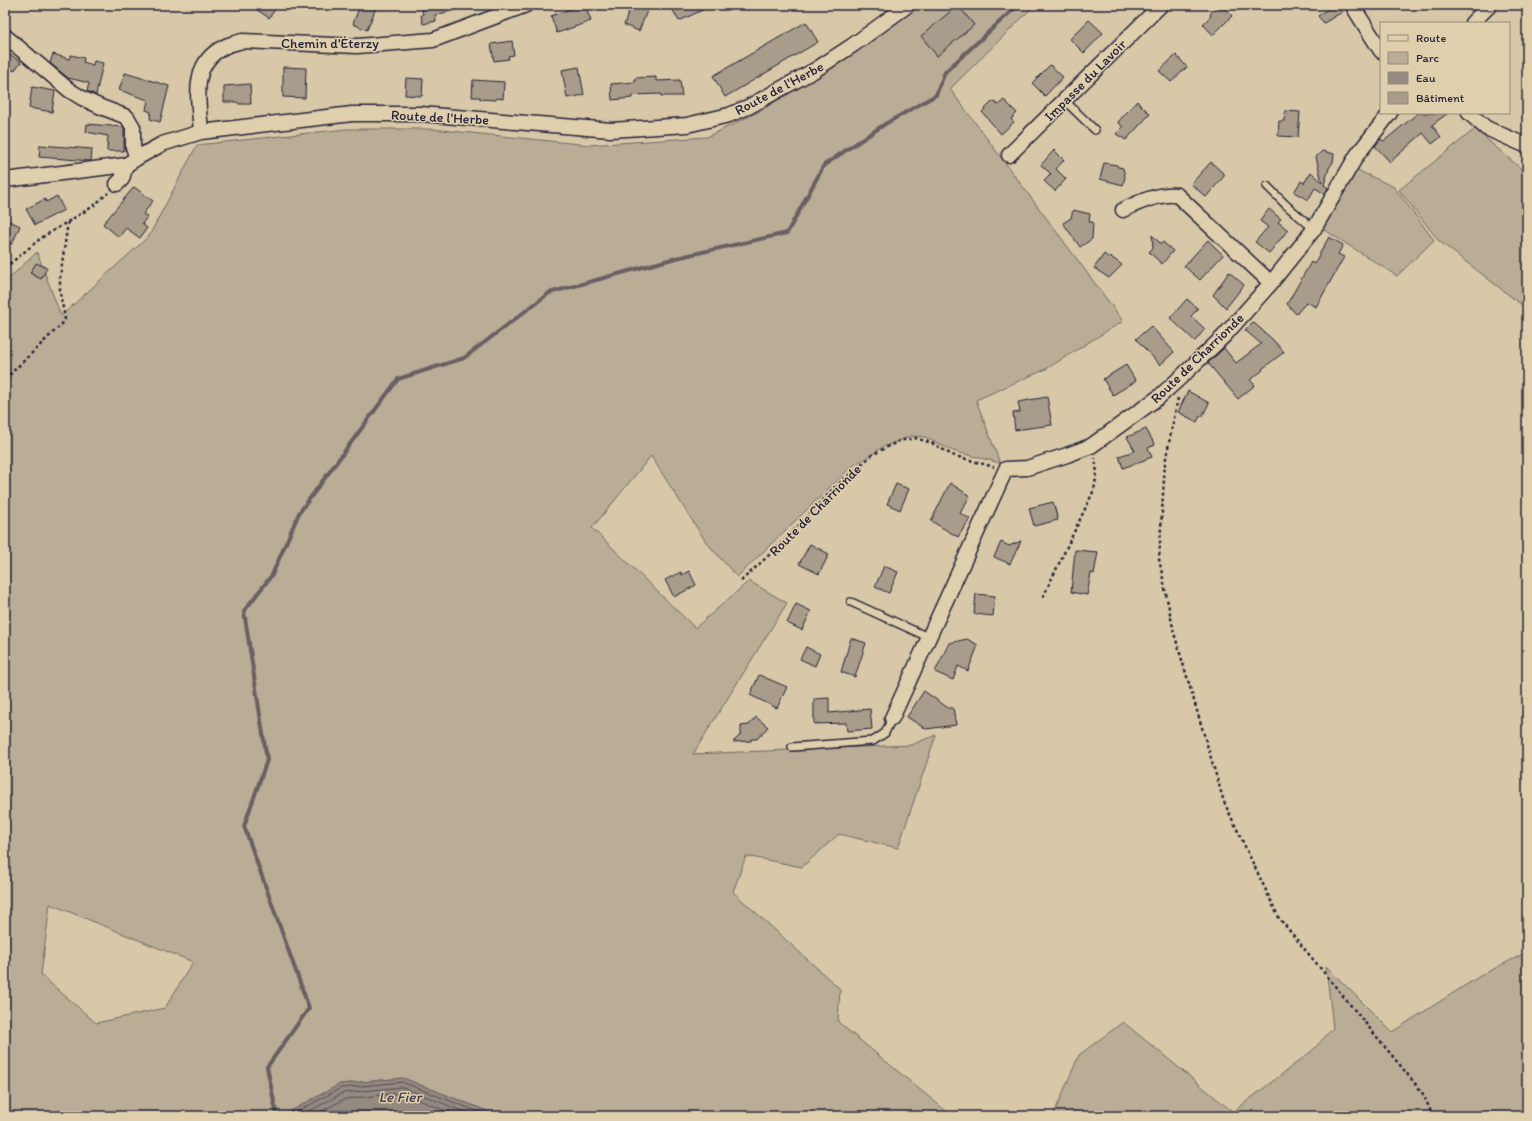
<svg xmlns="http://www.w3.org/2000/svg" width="1532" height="1121" font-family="Itim,sans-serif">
  <rect width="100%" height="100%" fill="#d8c8a7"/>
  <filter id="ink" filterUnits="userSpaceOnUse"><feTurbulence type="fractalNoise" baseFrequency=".025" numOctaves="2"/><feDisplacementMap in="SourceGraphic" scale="8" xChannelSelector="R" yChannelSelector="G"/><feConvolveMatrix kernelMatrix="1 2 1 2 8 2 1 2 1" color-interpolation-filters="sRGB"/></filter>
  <g filter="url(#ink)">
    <!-- green -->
    <path fill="#baad96" stroke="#6e6868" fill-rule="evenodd" d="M888 5H1035L950 89 1123 321 1046 369 976 400 1000 463 953 451 925 437 911 436 883 447 851 467 737 577 706 542 651 456 592 528 695 628 749 581 787 603 693 754 911 745 936 735 898 848 839 834 802 867 746 856 733 892 840 989 838 1022 952 1116H500L403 1078 340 1084 282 1116H5V282L37 252 61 316 149 236 197 145 346 129H432L589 145 707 137 762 110 897 23ZM50 904 193 962 165 1008 96 1023 41 975Z
      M1475 129 1527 174V309L1439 241 1399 190Z
      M1355 169 1394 187 1434 240 1397 276 1323 229Z
      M1527 952V1116H1053L1079 1055 1123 1022 1233 1112 1313 1050 1333 1028 1326 966 1392 1032 1480 976Z"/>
    <!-- water -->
    <path fill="#958a80" stroke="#676064" d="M403 1078 500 1116H282L340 1084Z"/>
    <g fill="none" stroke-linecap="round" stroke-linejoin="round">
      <!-- shore -->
      <path stroke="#504c57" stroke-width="1" d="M289 1116 341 1088 402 1082 489 1116
        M300 1116 343 1093 402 1087 475 1116
        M312 1116 345 1099 401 1093 459 1116"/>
      <!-- stream -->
      <path stroke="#676064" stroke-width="4" d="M277 1116 267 1067 309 1008 244 826 267 760 244 611 272 575 299 513 398 379 464 358 549 293 676 258 787 233 824 165 885 124 936 95 945 72 1018 5"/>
    </g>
    <!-- building -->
    <path fill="#a89c8b" stroke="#22223b" d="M250 5H278L269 18Z
      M360 5H377L367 30 353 24Z
      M421 5H459L460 9 435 15 436 21 423 24 421 15 423 14Z
      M581 5H585L591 21 557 33 551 16Z
      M631 5 647 11 639 31 624 25Z
      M670 5H713L679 21Z
      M958 5 974 25 937 56 921 36Z
      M1219 5H1222L1232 16 1213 35 1203 24 1211 16 1210 14Z
      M1333 5H1336L1342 12 1324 23 1318 16Z
      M1089 20 1103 33 1084 53 1070 39Z
      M806 22 818 42 725 97 713 76Z
      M512 41 514 55 508 56 509 59 494 61 491 44Z
      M9 54 21 62 14 71 5 65V61Z
      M53 54 69 59 71 55 84 58 83 62 93 65 94 61 103 63 96 95 87 91 89 83 68 78 50 63Z
      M1176 55 1187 67 1171 82 1159 71Z
      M1050 65 1063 77 1045 96 1032 83Z
      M283 67 306 68 305 98 283 97Z
      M579 67 584 95 567 98 562 70Z
      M125 73 169 86 160 122 150 119 151 112 146 110 148 100 119 90Z
      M656 77V81L680 80 682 96H661V94L632 95V98L612 100 611 84 635 82V78Z
      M406 78 423 79 422 96 405 95Z
      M473 80 504 82 503 99 496 98V100L480 99V97H472Z
      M250 84 251 104H239L237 102H224V86Z
      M32 87 55 91 52 112 29 108Z
      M1004 100 1017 113 1011 119 1014 122 1001 134 982 112 993 101 998 105Z
      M1137 101 1150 114 1126 140 1116 134 1123 127 1118 122Z
      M1285 111 1300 112 1298 137 1278 136 1279 121H1284Z
      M1418 113H1448L1432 125 1441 137 1432 144 1423 133 1390 162 1375 146 1381 139 1384 141Z
      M87 124 123 127 124 129V151H107L108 136 86 132Z
      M40 145 92 149 91 161 39 157Z
      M1054 150 1064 160 1056 169 1066 179 1055 191 1044 181 1051 174 1041 165Z
      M1322 151 1334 154 1333 162 1329 168 1324 185 1328 188 1325 194 1315 188 1308 200 1294 192 1301 181 1304 183 1311 172 1322 182 1316 157Z
      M1211 162 1225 175 1206 197 1191 184Z
      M1104 163 1117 165 1118 167 1123 168 1125 177 1123 185 1100 179Z
      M134 187 153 201 143 214 147 217 142 224 147 228 140 238 126 228 119 237 103 224Z
      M57 196 64 210 35 225 26 209 45 199 46 202Z
      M1269 209 1281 219 1278 222 1288 230 1269 253 1255 242 1268 227 1260 221Z
      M1073 210 1090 214 1089 222H1093L1092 239 1080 247 1063 223 1071 218Z
      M5 219 20 226 12 244 5 241Z
      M1152 235 1161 244 1163 242 1173 251 1162 264 1149 252 1153 248Z
      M1329 237 1343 245 1338 254 1344 257 1316 307 1307 302 1296 314 1287 304 1311 262 1314 264Z
      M1208 240 1223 255 1200 280 1184 266Z
      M1104 254 1109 258 1111 257 1122 265 1109 278 1094 268Z
      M36 263 47 268 41 279 30 273Z
      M1229 272 1244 285 1226 308 1213 295Z
      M1187 299 1198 309 1191 316 1205 329 1195 341 1170 318Z
      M1253 322 1273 340 1284 352 1262 369 1263 370 1250 380 1255 385 1238 399 1208 363 1224 348 1236 363 1261 344 1245 330Z
      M1151 326 1174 352 1160 365 1136 339Z
      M1126 365 1136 381 1113 395 1103 379Z
      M1188 391 1209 403 1202 417 1200 416 1197 422 1178 412Z
      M1047 397 1052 425 1015 430 1013 413 1020 412 1018 402Z
      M1146 429 1155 445 1148 448 1152 457 1123 468 1119 456 1135 451 1127 437Z
      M950 483 970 496 960 513 970 519 958 537 931 521Z
      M896 484 909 489 900 510 887 504Z
      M1053 502 1058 520 1034 526 1029 508Z
      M1021 541 1010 564 994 557 1001 542 1009 546Z
      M810 544 829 554 819 574 799 564Z
      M1075 550 1098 552 1094 574 1091 573 1087 595 1071 592Z
      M884 566 898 572 889 593 875 587Z
      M689 571 696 585 674 597 665 580 681 572 682 575Z
      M976 594 995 596 993 616 974 614Z
      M796 604 811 611 802 630 787 623Z
      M851 638 866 643 855 677 841 672Z
      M967 639 978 645 968 671 958 666 953 680 935 672 949 643Z
      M806 647 820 654 815 666 800 659Z
      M759 675 787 687 777 708 750 695Z
      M924 691 948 708H953L956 725 926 729 907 717Z
      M829 698V713L870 709 872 729 847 731 846 723 814 724V699Z
      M756 717 768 727 757 739H751V741L733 742 741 734V726L749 725Z"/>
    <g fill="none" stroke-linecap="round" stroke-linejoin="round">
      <!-- service casing -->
      <g stroke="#22223b" stroke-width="10">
        <path id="service" d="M1064 100 1095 130
          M1267 186 1286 205 1314 229
          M851 602 928 637
          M792 747 873 741 885 733 892 718"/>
      </g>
      <!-- minor casing -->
      <g stroke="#22223b" stroke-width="17">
        <path id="minor" d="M1352 5 1381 51
          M1472 23 1490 5
          M5 36 69 90 82 98 101 107 127 117 133 127V147L137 158 162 144 201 132 352 114H421L611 130 687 125 729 115 748 107 815 70 853 45 908 5
          M1469 113 1486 128 1527 146
          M201 132C199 101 189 64 224 47 229 44 236 43 242 41L357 46 433 40 526 5
          M1009 155 1161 5
          M5 180 126 165 137 158
          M117 184 122 179 126 165
          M1123 210C1139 202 1159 193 1177 195L1271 283
          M892 718 1006 469 1027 468 1067 455 1091 446 1159 397 1182 376 1224 336 1271 283 1314 229 1357 155 1390 113"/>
      </g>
      <!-- path -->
      <path stroke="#22223b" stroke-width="2.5" stroke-dasharray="3 3" stroke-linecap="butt" d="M5 268 41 238 92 207 108 193
        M5 379 62 324 65 319 60 292V278L68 222
        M1178 398 1165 463 1159 559 1174 633 1224 802 1279 918 1422 1092 1433 1116
        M741 581 782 543 835 487 872 455 899 441 915 438 932 443 952 455 994 467
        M1043 597 1094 490 1097 473 1095 458"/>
      <!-- service -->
      <use href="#service" stroke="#e0cfac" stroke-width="7"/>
      <!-- minor -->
      <use href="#minor" stroke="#e0cfac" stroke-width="14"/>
    </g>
  </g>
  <g text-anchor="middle" stroke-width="3" stroke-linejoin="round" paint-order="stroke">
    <!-- street labels -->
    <g font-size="14" fill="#22223b" stroke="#e0cfac">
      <text x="330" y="48">Chemin d'Éterzy</text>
      <text transform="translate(1085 80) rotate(-45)" y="5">Impasse du Lavoir</text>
      <text transform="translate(779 88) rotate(-28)" y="5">Route de l'Herbe</text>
      <text transform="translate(440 117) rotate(3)" y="5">Route de l'Herbe</text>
      <text transform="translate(1197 358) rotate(-44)" y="5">Route de Charrionde</text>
      <text transform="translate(815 510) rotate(-45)" y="5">Route de Charrionde</text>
    </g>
    <!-- water labels -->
    <g font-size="15" font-style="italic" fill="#3f3c4c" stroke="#e0cfac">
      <text x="400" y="1102">Le Fier</text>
    </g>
  </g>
  <!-- margin -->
  <rect width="1532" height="1121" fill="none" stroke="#e0cfac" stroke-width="20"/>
  <rect x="10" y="10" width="1512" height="1101" fill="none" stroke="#22223b" stroke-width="1.5" filter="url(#ink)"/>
  <!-- legend -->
  <rect x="1380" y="22" width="130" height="92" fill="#e0cfac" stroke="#948a7f"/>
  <rect x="1388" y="35" width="20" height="6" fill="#e0cfac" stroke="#948a7f"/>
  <text x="1416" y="42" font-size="12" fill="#22223b">Route</text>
  <rect x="1388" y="52" width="20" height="12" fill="#baad96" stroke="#948a7f"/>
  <text x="1416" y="62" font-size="12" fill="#22223b">Parc</text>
  <rect x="1388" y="72" width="20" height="12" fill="#958a80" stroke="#948a7f"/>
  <text x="1416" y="82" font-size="12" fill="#22223b">Eau</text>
  <rect x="1388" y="92" width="20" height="12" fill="#a89c8b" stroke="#948a7f"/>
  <text x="1416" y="102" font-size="12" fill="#22223b">Bâtiment</text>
</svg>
